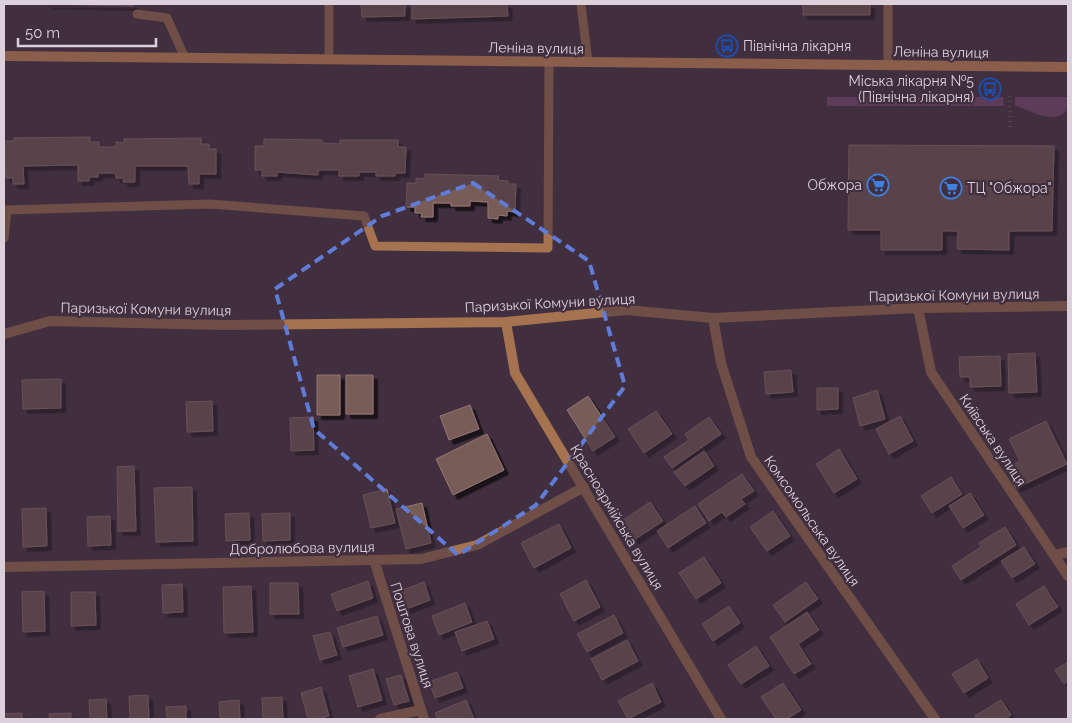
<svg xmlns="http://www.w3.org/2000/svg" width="1072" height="723" font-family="Raleway,sans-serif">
  <defs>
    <filter id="shadow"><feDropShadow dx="4.5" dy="4.5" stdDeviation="0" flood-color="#0009"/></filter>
  </defs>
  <rect width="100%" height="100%" fill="#412f3f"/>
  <!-- green -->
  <path fill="#7d4d79" d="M827 97H1003L1004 106H827Z
    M1015 97H1068V109C1053 127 1033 110 1015 106Z"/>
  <!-- building -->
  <path fill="#775b58" stroke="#947674" filter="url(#shadow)" d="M48 4H134V6Z
    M361 4H405V16L362 17Z
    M412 4H507L508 16 412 19Z
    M803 4H870V15H803Z
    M90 137V142H99V147H116V142L124 143V139L201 138V144H209V149H216V174H199V184H189L188 166H135V182H123L124 178H116L115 173H98V177H89V181H78V165L23 166 24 184H13V178H6L5 172H4V141H14V138Z
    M264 139 322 140V143L340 144V140H398V147H406L405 173H395V176H376V172H359V176H339V170H318V175L277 172V176H262V170H255V146H264Z
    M849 145 1054 146 1052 231H1009V250L957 249 958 231H942V250H881V230H848Z
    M425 174 499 176 498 180 508 181V184H516L515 212 507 211V216L498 215V219L488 218V202L470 201V206H451V203H433V217H421L422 213H415V207H406L407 183H416V178L425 179Z
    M1035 353 1037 392 1009 393 1008 354Z
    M1000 356 1001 386 970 387V377H960L959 357Z
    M791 370 793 392 766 394 764 372Z
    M317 375H340V415H317Z
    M346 375H373V414H346Z
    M61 379V408L23 409 22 380Z
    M817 388H838V409L817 410Z
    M877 390 885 419 860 426 853 398Z
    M588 396 615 437 593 451 567 410Z
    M212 401 213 431 187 432 186 402Z
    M470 405 479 429 449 440 440 416Z
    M656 411 672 434 644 453 628 429Z
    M900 416 913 441 889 454 876 429Z
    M313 417 314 450 291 451 290 418Z
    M709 417 721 434 672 468 664 457 689 440 685 434Z
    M1046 421 1067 464 1016 488 1006 468 1020 461 1009 439Z
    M487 434 504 470 453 495 436 459Z
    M839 449 857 479 834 493 816 464Z
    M704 451 714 466 685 486 674 472Z
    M134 466 136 531H118L117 467Z
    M742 474 754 491 741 499 745 504 726 517 722 512 709 521 698 504Z
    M951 477 962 494 932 513 921 496Z
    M192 487 193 541 156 542 154 488Z
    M387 489 395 523 371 528 363 495Z
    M970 493 984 515 963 528 949 506Z
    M650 502 663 521 634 540 622 521Z
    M422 503 431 543 406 549 396 509Z
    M695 506 706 523 668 548 657 531Z
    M46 508 47 546 23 547 22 509Z
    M773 511 790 536 767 551 750 527Z
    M249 513 250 540 226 541 225 514Z
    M290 513V540L263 541 262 514Z
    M110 516 111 545 88 546 87 517Z
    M559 524 571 548 534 568 521 543Z
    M1005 527 1016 545 961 580 952 566 981 547 979 543Z
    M1024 547 1035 564 1012 578 1001 561Z
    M704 557 721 583 696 599 679 573Z
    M586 580 600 607 574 621 560 594Z
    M368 581 373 598 337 611 331 594Z
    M424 582 430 600 406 609 400 591Z
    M806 582 818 599 785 622 773 605Z
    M270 583H298L299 614H270Z
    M182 584 183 612 163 613 162 585Z
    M251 586 253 632 224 633 223 587Z
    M1044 586 1058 607 1029 625 1016 604Z
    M44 591 45 631 23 632 22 592Z
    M71 592H95L96 625 71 626Z
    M465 603 472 622 439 635 432 616Z
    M729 606 740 623 713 641 702 624Z
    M807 612 819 630 798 644 811 664 794 674 770 637Z
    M614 615 623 633 587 652 577 634Z
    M377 616 383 635 343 647 337 628Z
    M487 621 494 639 462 651 455 632Z
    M330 632 337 655 320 660 313 636Z
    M627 640 638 661 602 680 591 659Z
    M756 646 769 666 741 684 728 665Z
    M977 659 988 678 964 693 952 674Z
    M1068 662V681L1064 684 1055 670Z
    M373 669 382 700 358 707 349 676Z
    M457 672 463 688 435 698 429 682Z
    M401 675 409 701 394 705 386 679Z
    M652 683 661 702 628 719 618 701Z
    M783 683 801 710 787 719H776L761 697Z
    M321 687 329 716 317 719H308L301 693Z
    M148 695 149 719H130L129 696Z
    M282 697 283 719H263L262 698Z
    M106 699 107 719H90L89 700Z
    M239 700 240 719H220L219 702Z
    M466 700 474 719H438L435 713Z
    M1001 700 1011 715 1005 719H977L975 716Z
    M186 706V719H167L166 707Z
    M22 713V719H4V714Z
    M71 713V719H50L49 714Z"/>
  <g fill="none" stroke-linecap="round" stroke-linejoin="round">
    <!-- path -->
    <path stroke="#746472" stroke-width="3" stroke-dasharray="1 4" stroke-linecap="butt" d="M1010 96V128"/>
    <!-- service -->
    <path stroke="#a57350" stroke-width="9" d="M329 4V59
      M581 4 588 62
      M888 4V65
      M137 14 167 18 185 58
      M4 238 7 210 210 204 364 216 375 246 548 248 549 62"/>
    <!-- minor -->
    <path stroke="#a57350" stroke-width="10" d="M918 308 931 372 1068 576
      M713 318 721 363 751 457 935 719
      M506 322 515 373 721 719
      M4 334 50 321 222 325 506 322 626 310 713 318 918 308 1068 306
      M1054 555 1068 552
      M374 560 424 719
      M4 567 421 559 477 545 584 487
      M380 719 421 710"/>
    <!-- secondary -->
    <path stroke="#e49559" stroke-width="10" d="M4 56 1068 67"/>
  </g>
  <!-- marked area -->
  <path d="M0 0H1072V723H0ZM473 183 589 261 625 386 536 505 458 555 314 429 275 289 382 216Z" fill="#412f3f" fill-opacity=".55" fill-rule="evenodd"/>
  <path fill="none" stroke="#607cd9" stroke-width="4" stroke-dasharray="10 6" stroke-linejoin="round" d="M473 183 589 261 625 386 536 505 458 555 314 429 275 289 382 216Z"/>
  <!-- icons -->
  <defs>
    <g id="bus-ring" transform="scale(1.125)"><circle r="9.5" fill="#412f3f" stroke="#1a4fb4" stroke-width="1.5"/><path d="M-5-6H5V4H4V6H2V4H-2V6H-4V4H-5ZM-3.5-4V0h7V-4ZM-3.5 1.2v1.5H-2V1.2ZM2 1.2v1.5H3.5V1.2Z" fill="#1a4fb4"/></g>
    <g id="supermarket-ring" transform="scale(1.125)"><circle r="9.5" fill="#412f3f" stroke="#3f7fe0" stroke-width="1.5"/><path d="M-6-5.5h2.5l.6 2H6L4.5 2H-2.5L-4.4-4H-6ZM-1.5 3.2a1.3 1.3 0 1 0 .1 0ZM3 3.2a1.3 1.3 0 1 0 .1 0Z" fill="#3f7fe0"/></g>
  </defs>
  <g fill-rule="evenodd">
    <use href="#bus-ring" x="727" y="46"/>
    <use href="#bus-ring" x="990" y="89"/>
    <use href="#supermarket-ring" x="878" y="185"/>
    <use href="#supermarket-ring" x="951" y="188"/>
  </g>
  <g text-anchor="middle" stroke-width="4.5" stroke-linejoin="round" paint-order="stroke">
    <!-- poi labels -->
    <g font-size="14" fill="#dcd1db" stroke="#412f3f" text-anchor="start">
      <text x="743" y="51">Північна лікарня</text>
      <text x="974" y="86" text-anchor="end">Міська лікарня №5<tspan x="974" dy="16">(Північна лікарня)</tspan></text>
      <text x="862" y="190" text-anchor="end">Обжора</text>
      <text x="967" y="193">ТЦ "Обжора"</text>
    </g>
    <!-- street labels -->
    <g font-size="14" fill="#dcd1db" stroke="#412f3f">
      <text transform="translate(536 48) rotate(1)" y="5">Леніна вулиця</text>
      <text transform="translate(941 52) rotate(1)" y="5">Леніна вулиця</text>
      <text transform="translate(954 295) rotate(-1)" y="5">Паризької Комуни вулиця</text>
      <text transform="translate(550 303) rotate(-3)" y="5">Паризької Комуни вулиця</text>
      <text transform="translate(146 309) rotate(1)" y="5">Паризької Комуни вулиця</text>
      <text transform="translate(993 440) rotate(56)" y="5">Київська вулиця</text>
      <text transform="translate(617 517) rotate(59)" y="5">Красноармійська вулиця</text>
      <text transform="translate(812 521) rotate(55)" y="5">Комсомольська вулиця</text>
      <text transform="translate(302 548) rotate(-1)" y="5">Добролюбова вулиця</text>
      <text transform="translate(412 635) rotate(72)" y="5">Поштова вулиця</text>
    </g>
  </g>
  <!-- border -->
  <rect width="1072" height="723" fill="none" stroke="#dcd1db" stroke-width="10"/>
  <!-- scale -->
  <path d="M18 38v8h138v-8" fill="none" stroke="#dcd1db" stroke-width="2.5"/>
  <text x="25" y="38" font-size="15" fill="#dcd1db" stroke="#412f3f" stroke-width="4" paint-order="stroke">50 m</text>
</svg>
